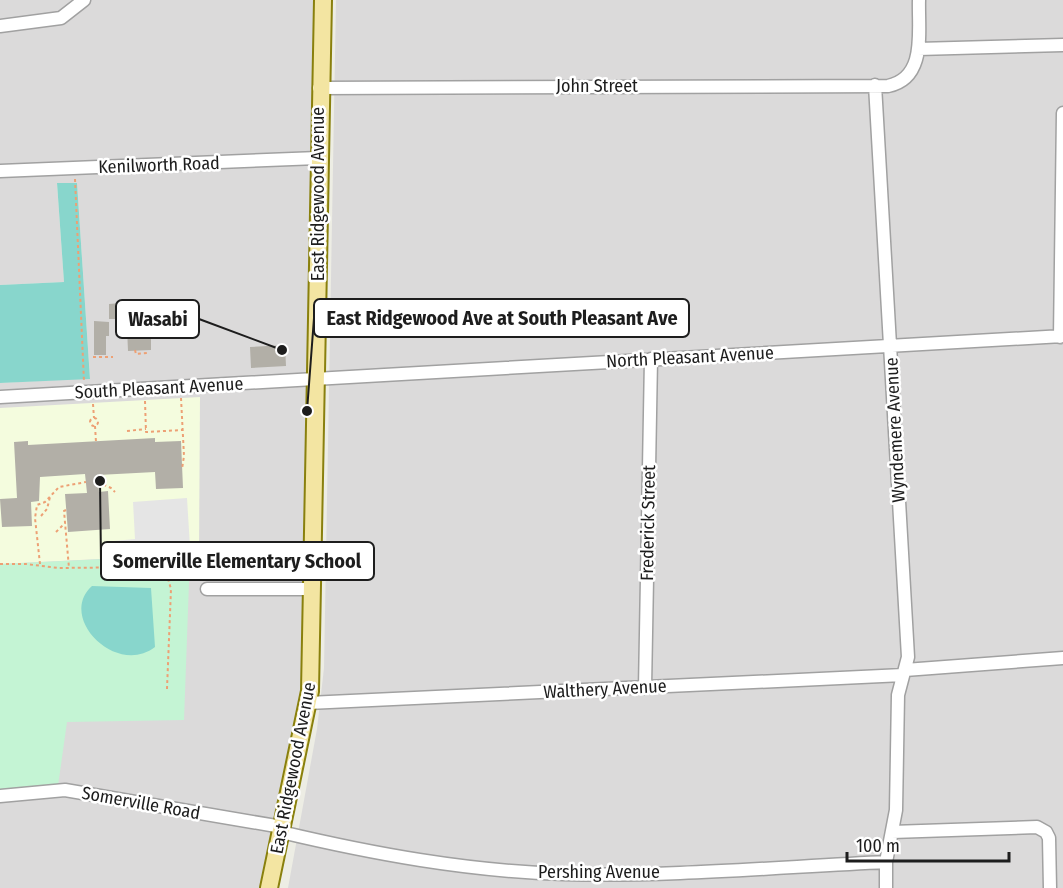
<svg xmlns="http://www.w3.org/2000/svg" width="1063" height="888" font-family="'Fira Sans Condensed',sans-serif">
  <rect width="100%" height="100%" fill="#edede4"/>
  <!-- residential -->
  <path fill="#dbdada" d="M0 0H323L310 691 269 888H0V383L90 378 77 183 57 184 64 282 0 285Z
    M336 0H1063V888H288L317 729 324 668Z"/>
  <!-- education -->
  <path fill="#f4fcde" d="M200 397 199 554 0 564V408Z"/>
  <!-- park -->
  <path fill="#c4f4d4" d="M190 555 184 720 67 722 58 786 0 791V564Z"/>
  <!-- pitch -->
  <path fill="#88d6cc" d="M57 183H77L90 379 0 383V285L64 282Z
    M92 586 151 588 155 647C116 677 57 617 92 586Z"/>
  <!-- parking -->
  <path fill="#e5e5e5" d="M187 498 190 547 115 551 114 541 135 539 133 502Z"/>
  <!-- building -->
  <path fill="#b2afa7" d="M121 303V319H109V304Z
    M94 321 109 322V336H106V355H94Z
    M127 328H138V334H151V350L128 351Z
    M285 345 286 366 251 368 250 347Z
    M155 438V442L181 441 183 488 156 489 155 472 98 475 99 492 108 491 110 529 68 532 65 494 87 493 85 474 40 477 39 501 31 502 32 526 2 527 0 499 17 498 14 442 28 441V445Z"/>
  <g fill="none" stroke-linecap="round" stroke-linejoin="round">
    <!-- minor casing -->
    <g stroke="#a1a1a1" stroke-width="15">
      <path id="minor" d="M0 26 61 18 84 0
        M918 49 1063 45
        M875 85 908 657 898 695 896 810 886 862V888
        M319 88 888 86C927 78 918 31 919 0
        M0 171 318 158
        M1060 337 1063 113
        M0 397 1063 336
        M207 589H313
        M905 670 1063 658
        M645 688 651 359
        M308 703 903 675
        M0 796 65 790 282 827
        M281 832C374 854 467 871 563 874 670 877 779 867 886 862
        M892 832 1037 827 1046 832 1049 838 1050 888"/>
    </g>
    <!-- major casing -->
    <g stroke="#89800d" stroke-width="20">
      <path id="major" d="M269 888 310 691 323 0"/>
    </g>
    <!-- path -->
    <path stroke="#eda074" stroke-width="2" stroke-dasharray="3 3" stroke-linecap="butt" d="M75 179 84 382
      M135 350 136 354 148 353
      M93 357H113
      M181 398 184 456 182 469
      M145 401 146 432 183 430
      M93 404 94 418
      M90 422a4 4 0 1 1 8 0a4 4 0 1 1-8 0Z
      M95 426 96 442
      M127 431 146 429
      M98 482 111 488 115 492
      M66 510 64 511 69 568
      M41 516 47 509 50 497
      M56 532 65 523
      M0 564H26L58 568 152 567 166 572 171 589 167 689
      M40 564 35 518 37 505 45 502 59 487 86 482"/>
    <!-- minor -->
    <use href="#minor" stroke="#fff" stroke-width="12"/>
    <!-- major -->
    <use href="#major" stroke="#f3e5a2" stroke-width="16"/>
  </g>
  <g text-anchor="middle" stroke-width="5" stroke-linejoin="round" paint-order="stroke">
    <!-- street labels -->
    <g font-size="18" fill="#1d1d1d" stroke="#fff">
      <text x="597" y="92">John Street</text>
      <text transform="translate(159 165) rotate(-2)" y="6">Kenilworth Road</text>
      <text transform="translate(318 194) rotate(-90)" y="6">East Ridgewood Avenue</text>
      <text transform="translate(690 357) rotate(-3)" y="6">North Pleasant Avenue</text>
      <text transform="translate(159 388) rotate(-3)" y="6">South Pleasant Avenue</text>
      <text transform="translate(895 430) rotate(-93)" y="6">Wyndemere Avenue</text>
      <text transform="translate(648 523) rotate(-89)" y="6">Frederick Street</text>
      <text transform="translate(605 689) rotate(-3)" y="6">Walthery Avenue</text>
      <text transform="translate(293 768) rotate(-79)" y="6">East Ridgewood Avenue</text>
      <text transform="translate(141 803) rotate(10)" y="6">Somerville Road</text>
      <text x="599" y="878">Pershing Avenue</text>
    </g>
  </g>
  <!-- callouts -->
  <path fill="none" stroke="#1d1d1d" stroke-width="2" d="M307 411L314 318M282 350L199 319M100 481L101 561"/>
  <g fill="#1d1d1d" stroke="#fff" stroke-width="2">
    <circle cx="307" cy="411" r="6"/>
    <circle cx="282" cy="350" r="6"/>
    <circle cx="100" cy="481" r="6"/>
  </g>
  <g fill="#fff" stroke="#1d1d1d" stroke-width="2">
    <rect x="314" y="299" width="375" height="38" rx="6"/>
    <rect x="116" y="300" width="83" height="38" rx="6"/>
    <rect x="101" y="542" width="273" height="38" rx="6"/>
  </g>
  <g font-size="20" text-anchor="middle" font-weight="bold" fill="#1d1d1d">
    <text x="502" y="325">East Ridgewood Ave at South Pleasant Ave</text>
    <text x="158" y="326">Wasabi</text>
    <text x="237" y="568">Somerville Elementary School</text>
  </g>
  <!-- scale -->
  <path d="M847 852v9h162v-9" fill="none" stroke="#1d1d1d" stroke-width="3"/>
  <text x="856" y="852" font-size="18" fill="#1d1d1d" stroke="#ffffff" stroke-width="4.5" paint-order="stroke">100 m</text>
</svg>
